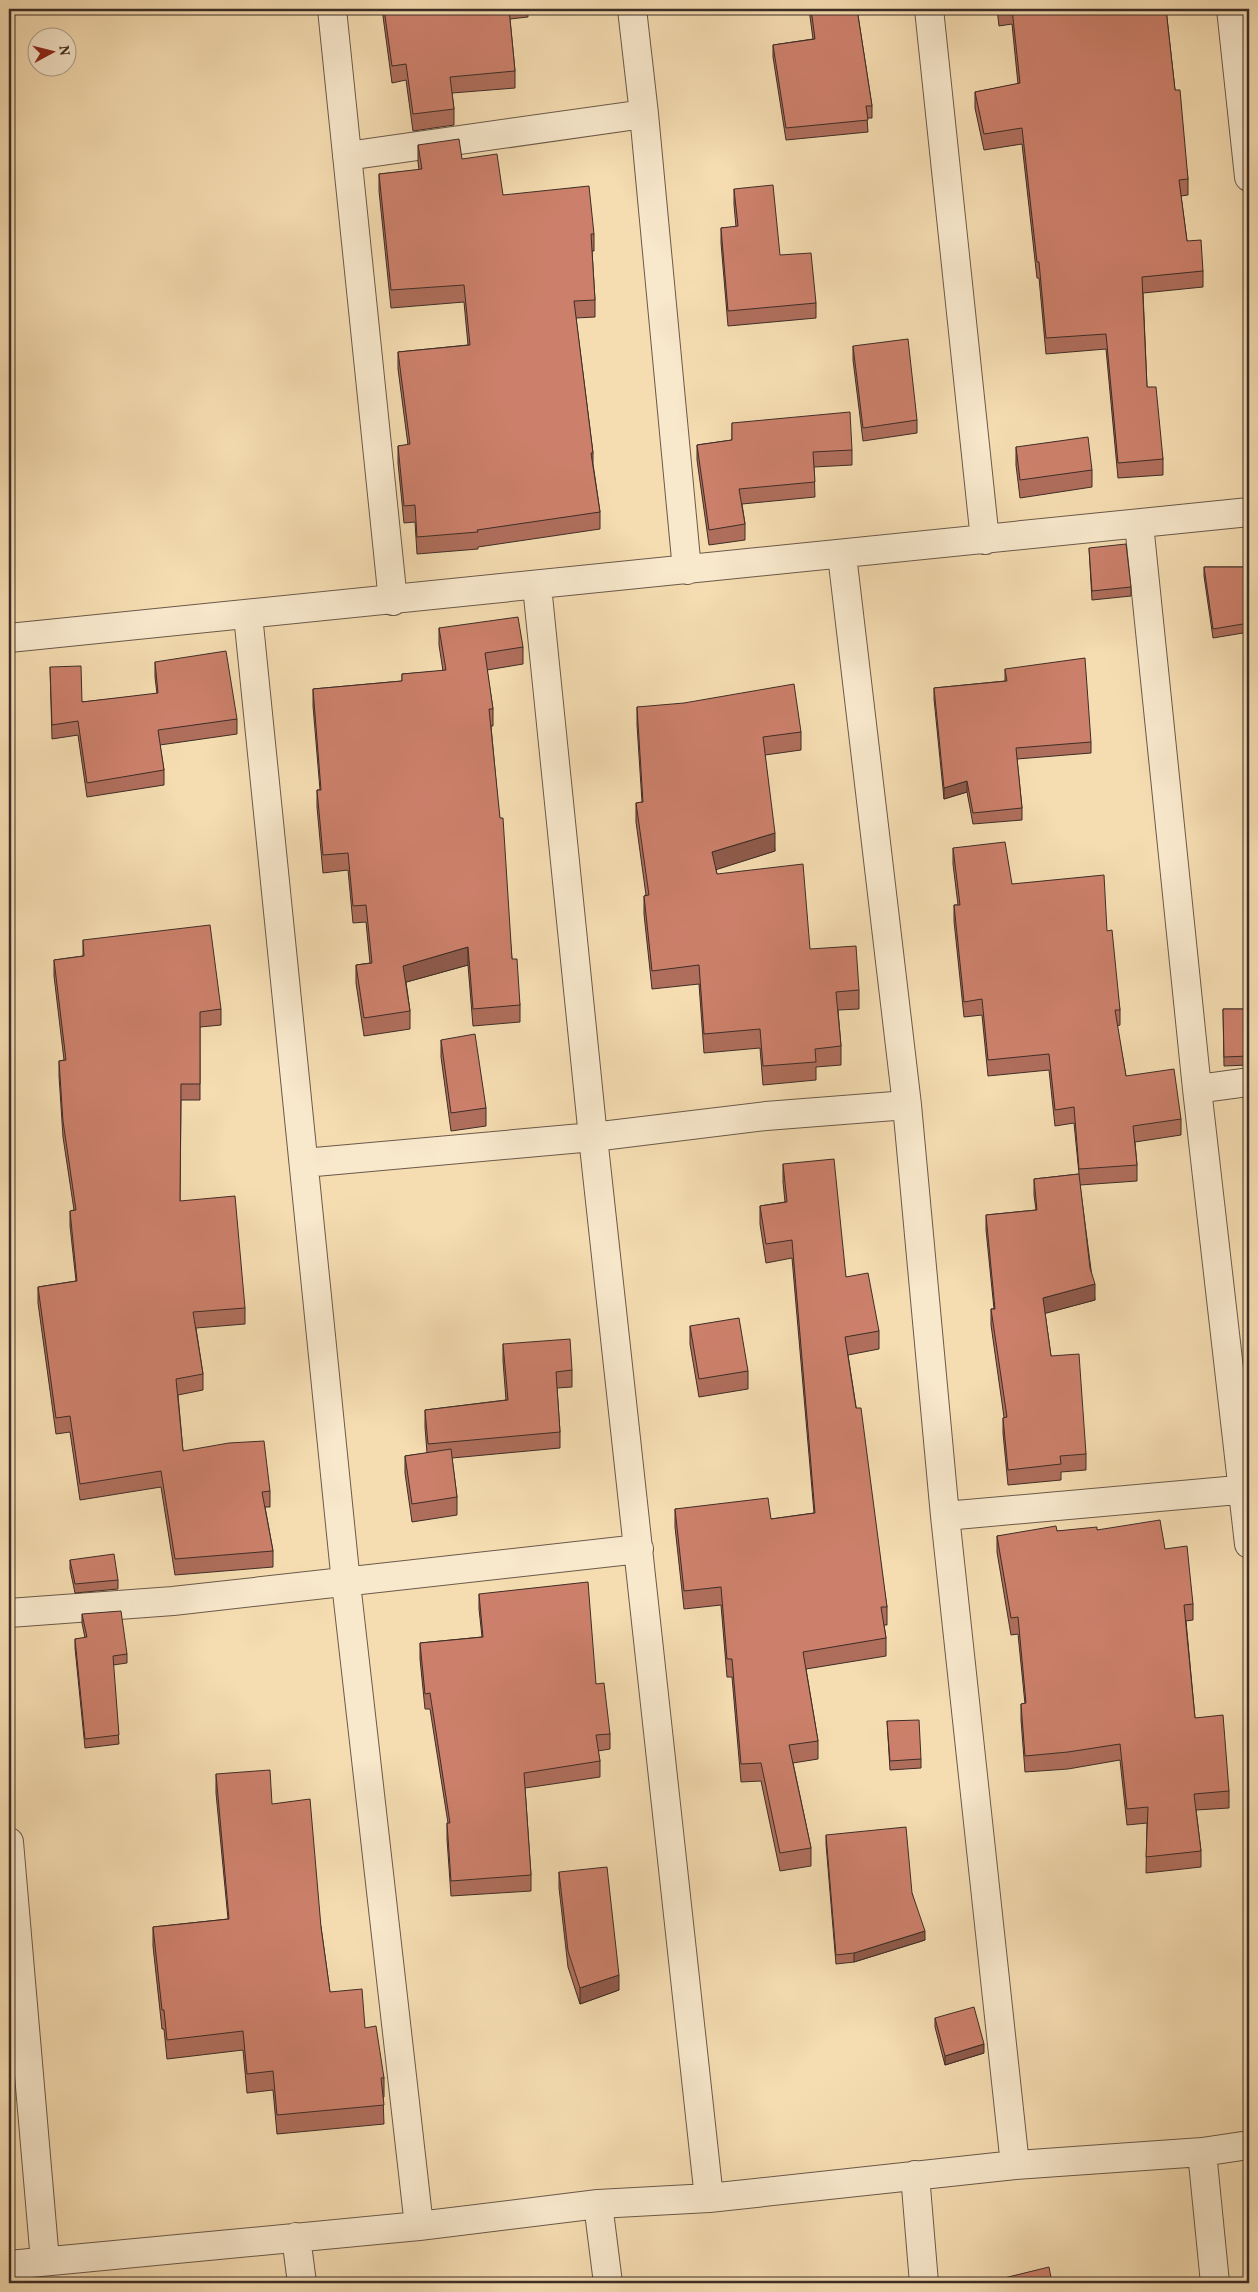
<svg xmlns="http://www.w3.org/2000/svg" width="1258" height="2292" font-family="Vollkorn,serif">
  <rect width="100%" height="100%" fill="#f5dcb1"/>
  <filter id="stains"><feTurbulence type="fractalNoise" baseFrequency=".004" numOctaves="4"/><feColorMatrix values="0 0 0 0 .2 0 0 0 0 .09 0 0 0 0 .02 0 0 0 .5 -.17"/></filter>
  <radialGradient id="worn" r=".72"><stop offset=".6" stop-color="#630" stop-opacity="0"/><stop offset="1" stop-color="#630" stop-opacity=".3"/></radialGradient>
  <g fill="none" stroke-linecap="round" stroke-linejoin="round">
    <!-- minor casing -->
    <g stroke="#6b5949" stroke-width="30">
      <path id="minor" d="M332 9 393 601
        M632 9 644 114 687 570
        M929 9 985 540
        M1231 9 1249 177
        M347 156 644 114
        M1139 524 1197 1089 1249 1544
        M842 555 907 1105 945 1516 1015 2165
        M537 586 593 1137 709 2198
        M248 615 346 1583 419 2226
        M9 638 1249 512
        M1197 1089 1249 1082
        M304 1163 593 1137 766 1116 907 1105
        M945 1516 1249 1489
        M9 1613 173 1601 639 1549
        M9 1842 45 2261
        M1202 2152 1215 2283
        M915 2175 924 2283
        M598 2204 608 2283
        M296 2237 302 2283
        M9 2265 419 2226 598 2204 709 2198 1015 2165 1202 2152 1249 2145"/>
    </g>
    <!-- minor -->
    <use href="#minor" stroke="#f8e8cc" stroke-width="28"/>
  </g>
  <!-- wall -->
  <path fill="#af6e5c" stroke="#3d2d26" d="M382 9H528V17L510 19 515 71V88L452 93 454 109V125L413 131 406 80 392 83Z
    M809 9H857L872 106V118H867L868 132 786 140 773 57V45L813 39Z
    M997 9H1166L1175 90 1188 179V195L1181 196 1187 241 1203 271V287L1143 293 1147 387 1163 459V475L1118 478 1106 349 1046 354 1039 278H1037L1022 144 984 150 975 108V92L1018 84 1012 24 999 26Z
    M418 145 462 159 503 195 594 234V251H592L595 300V317L576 318 593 453V464L600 512V529L478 547V549L417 554 415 522 404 523 398 463V446L408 445 398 369V352L468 345 464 302 391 308 379 191V174L419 170 418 162Z
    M734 189 780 255 816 303V318L728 326 721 243V228L736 227 734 204Z
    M853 346 917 420V433L863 441 853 360Z
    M732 423 852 450V465L814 467 815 497 742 504 745 524V540L709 545 697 460V445L732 440Z
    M1016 447 1092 470V487L1020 498 1016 465Z
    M1089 548 1131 587V596L1092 600Z
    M1204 567H1249V637V632L1213 638 1204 576Z
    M439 628 523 647V664L487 670 493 709V726H491L512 959 520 1005V1022L473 1026 468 965 406 982 410 1011V1029L364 1036 356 983V965L370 963 366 922 353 923 348 870 323 873 317 807V790H320L313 706V689L402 681V674L443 671 439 645Z
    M155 662 237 719V734L160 745 164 770V785L87 797 78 735 52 739 50 667 82 702 157 694 155 677Z
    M1005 669 1091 742V753L1017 759 1022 808V820L973 824 967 792 944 799 934 699V688L1005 681Z
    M637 707 801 732V750L765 755 775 851 716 869 717 874 859 990V1009L838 1010 841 1046V1065L816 1067V1080L763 1085 760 1048 704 1053 699 984 652 989 644 914V896L646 895 636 822V803L642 802 637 725Z
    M953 848 1012 884 1107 931 1120 1010V1025L1117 1026 1126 1076 1181 1119V1135L1135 1142 1137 1165V1181L1080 1185 1095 1300 1045 1313 1051 1356 1086 1454V1470L1061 1472V1480L1008 1485 1003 1433V1418L1004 1417 991 1325V1309H994L986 1230V1215L1036 1210 1034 1195V1179L1079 1174 1074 1123 1055 1126 1049 1070 988 1076 982 1015 964 1017 954 921V905H958L953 864Z
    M83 940 221 1009V1025L200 1027V1100H181L180 1201 245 1308V1324L196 1328 203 1374V1390L178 1395 183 1451 270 1491V1507H265L273 1551V1567L175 1575 161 1487 80 1500 70 1432 56 1434 38 1303V1287L76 1281 70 1226V1211L74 1210 63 1137 59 1076V1061L64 1060 54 976V960L83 956Z
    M1223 1009H1249V1065L1224 1066Z
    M441 1040 486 1108V1126L451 1131 441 1057Z
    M783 1164 846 1277 879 1331V1349L848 1355 887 1607V1625H884L886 1638V1656L806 1669 818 1741V1759L793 1763 811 1848V1866L780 1871 761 1781 741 1782 732 1677H727L721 1605 684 1609 675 1527V1509L771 1519 814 1513 792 1258 766 1263 760 1224V1206L785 1202 783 1182Z
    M690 1326 748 1371V1389L699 1397 690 1344Z
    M503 1344 572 1370V1387L557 1388 560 1432V1448L452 1458 457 1497V1515L412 1522 405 1473V1456L427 1453 425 1427V1410L506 1400 503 1361Z
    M1097 1530 1165 1549 1193 1604V1620L1186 1621 1195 1718 1229 1791V1808L1196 1810 1201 1851V1867L1146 1873 1147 1823 1127 1825 1120 1760 1068 1769 1025 1772 1021 1720V1704H1025L1018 1634 1011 1635 997 1552V1536L1057 1531Z
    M70 1560 118 1580V1589L75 1593 70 1569Z
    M479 1594 596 1684 610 1734V1749L598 1751 600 1761V1777L525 1788 531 1875V1891L451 1896 447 1839V1823H448L430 1709H425L420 1659V1643L482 1637 479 1609Z
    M82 1614 127 1654V1663L113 1665 119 1744 85 1748 75 1648V1639L85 1638 82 1623Z
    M887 1721 921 1759V1768L890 1770Z
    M216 1774 272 1804 321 1927 330 1992 365 2028 384 2078V2097H383L384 2124 277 2134 273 2090 247 2093 243 2050 167 2059 164 2029H162L153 1946V1927L228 1919 216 1793Z
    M826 1835 912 1893 925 1940 854 1962 836 1964 826 1844Z
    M559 1872 619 1990 580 2004 568 1967 559 1888Z
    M935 2018 984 2053 945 2065 935 2027Z"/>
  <!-- shaded-wall -->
  <path fill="#8f5a4b" stroke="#3d2d26" d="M967 781V792L944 799V788Z
    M775 833V851L712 871V852Z
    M468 947V965L403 983V966Z
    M1095 1284V1300L1043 1314V1298Z
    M925 1931V1940L854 1962V1953Z
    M619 1975V1990L580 2004V1988Z
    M984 2044V2053L945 2065V2056Z"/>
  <!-- building -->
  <path fill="#cc806b" stroke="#3d2d26" d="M384 9H509L515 71 450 77 454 109 413 114 406 64 392 66Z
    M811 9H857L872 106H866L868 120 786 128 773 45 815 39Z
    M1012 9H1166L1175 90H1180L1188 179 1179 180 1187 241 1201 240 1203 271 1142 277 1147 387H1156L1163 459 1118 463 1106 334 1046 338 1039 262H1037L1022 128 984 134 975 92 1020 83Z
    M459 139 462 159 497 154 503 195 589 186 594 234H591L595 300 574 301 593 453H591L600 512 477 530 478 532 417 537 415 505 404 506 398 446 410 444 398 352 470 345 464 285 391 290 379 174 422 169 418 145Z
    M773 185 780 255 811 253 816 303 728 311 721 228 738 226 734 189Z
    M908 339 917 420 863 428 853 346Z
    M850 412 852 450 813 452 815 482 739 489 745 524 709 530 697 445 732 440V423Z
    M1088 437 1092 470 1020 480 1016 447Z
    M1126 544 1131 587 1092 591 1089 548Z
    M1204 567H1249V623L1213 629Z
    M518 617 523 647 485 653 493 709H489L500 818H503L512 959H517L520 1005 473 1009 468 947 403 966 410 1011 364 1018 356 965 372 963 366 905 353 906 348 853 323 855 317 790H321L313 689 402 681V674L446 670 439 628Z
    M226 651 237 719 158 730 164 770 87 783 78 721 52 725 50 667 81 666 82 702 158 693 155 662Z
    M1085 658 1091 742 1016 748 1022 808 973 813 967 781 944 788 934 688 1007 681 1005 669Z
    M794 684 801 732 763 737 775 833 712 852 717 874 803 864 810 949 856 946 859 990 836 992 841 1046 815 1049 816 1062 763 1066 760 1029 704 1034 699 965 652 971 644 896 649 895 636 803 643 802 637 707 684 703Z
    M1005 842 1012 884 1104 875 1107 931 1112 930 1120 1010H1115L1126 1076 1174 1069 1181 1119 1133 1126 1137 1165 1079 1169 1074 1107 1055 1110 1049 1054 988 1060 982 999 964 1002 954 905H960L953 848Z
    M210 925 221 1009 200 1012V1084H181L180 1201 235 1196 245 1308 193 1312 203 1374 176 1379 183 1451 229 1443 264 1441 270 1491 262 1492 273 1551 175 1559 161 1471 80 1484 70 1416 56 1418 38 1287 77 1281 70 1211 76 1210 63 1121 59 1061 66 1060 54 960 84 956 83 940Z
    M1223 1009H1249V1056L1224 1057Z
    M475 1034 486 1108 451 1113 441 1040Z
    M834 1159 846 1277 868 1273 879 1331 845 1337 856 1408H861L887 1607H881L886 1638 803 1652 818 1741 789 1745 811 1848 780 1853 761 1763 741 1764 732 1659H727L721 1587 684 1591 675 1509 768 1498 771 1519 815 1513 792 1240 766 1244 760 1206 787 1202 783 1164Z
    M1079 1174 1090 1268 1095 1284 1043 1298 1051 1356 1079 1354 1086 1454 1060 1456 1061 1464 1008 1470 1003 1418 1007 1417 991 1309H995L986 1215 1037 1210 1034 1179Z
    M739 1318 748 1371 699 1379 690 1326Z
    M570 1339 572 1370 556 1372 560 1432 428 1444 425 1410 508 1400 503 1344Z
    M451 1449 457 1497 412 1504 405 1456Z
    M1160 1520 1165 1549 1187 1546 1193 1604 1184 1605 1195 1718 1223 1715 1229 1791 1194 1794 1201 1851 1146 1857 1148 1807 1127 1809 1120 1744 1068 1752 1025 1756 1021 1704 1026 1703 1018 1617 1011 1618 997 1536 1056 1526 1057 1531 1097 1527V1530Z
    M114 1554 118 1580 75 1584 70 1560Z
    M588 1582 596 1684 604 1683 610 1734 596 1735 600 1761 524 1773 531 1875 451 1881 447 1823H450L430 1693 425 1694 420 1643 483 1637 479 1594Z
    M121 1611 127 1654 113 1656 119 1735 85 1739 75 1639 87 1637 82 1614Z
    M919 1720 921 1759 890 1761 887 1721Z
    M270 1770 272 1804 310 1799 321 1927 330 1992 362 1989 365 2028 376 2026 384 2078H381L384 2105 277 2115 273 2071 247 2074 243 2031 167 2040 164 2010H162L153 1927 229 1919 216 1774Z
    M906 1827 912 1893 925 1931 854 1953 836 1955 826 1835Z
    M607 1867 619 1975 580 1988 568 1951 559 1872Z
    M974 2007 984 2044 945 2056 935 2018Z
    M1049 2267 1052 2283H992V2281Z
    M539 2280V2283H506Z"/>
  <!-- margin -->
  <rect width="1258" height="2292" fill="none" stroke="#f5dcb1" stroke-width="30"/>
  <rect x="10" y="10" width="1238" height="2272" fill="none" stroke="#3d2d26" stroke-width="2.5"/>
  <rect x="15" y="15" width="1228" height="2262" fill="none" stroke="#3d2d26"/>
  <!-- north arrow -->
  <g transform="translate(52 52) rotate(83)"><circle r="24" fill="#f8e8cc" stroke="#ad9d8a"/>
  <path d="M0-4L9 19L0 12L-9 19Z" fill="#8f2418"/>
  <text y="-8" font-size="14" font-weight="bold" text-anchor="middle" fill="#3d2d26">N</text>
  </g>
  <rect width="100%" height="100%" filter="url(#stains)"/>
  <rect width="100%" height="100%" fill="url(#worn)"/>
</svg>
